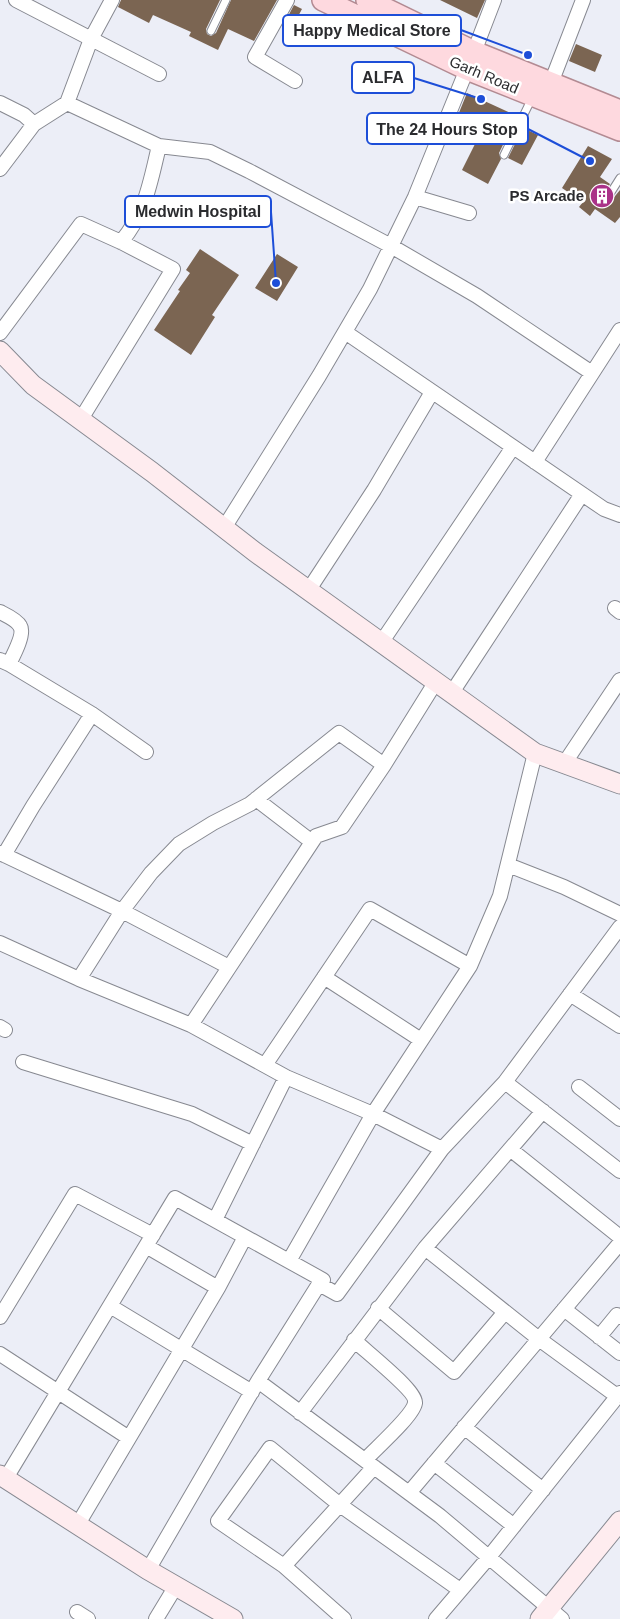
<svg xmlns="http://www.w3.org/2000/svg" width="620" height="1619" font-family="Arial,sans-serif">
  <rect width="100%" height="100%" fill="#eceef7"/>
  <!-- building -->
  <path fill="#7b6552" d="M121 0H220L206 29 207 34 211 36 216 33 231 0H277L254 41 228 29 218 50 189 36 191 32 153 15 149 23 118 7Z
    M440 0H485L477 18Z
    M294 5 302 9 294 24 286 20Z
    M576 44 602 55 595 72 569 61Z
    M467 93 517 116 499 153 501 159 488 184 462 170 481 132 456 120Z
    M523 128 538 135 522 165 508 158Z
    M588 146 612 159 600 177 610 184 603 196 606 202 611 201 620 190V217L615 223 595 209 590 216 579 207 583 202 562 188Z
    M200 249 239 275 212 315 215 317 191 355 154 330 180 291 178 290 190 273 186 270Z
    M277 254 298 267 277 301 255 288Z"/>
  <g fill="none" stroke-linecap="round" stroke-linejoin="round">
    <!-- lane casing -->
    <g stroke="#878991" stroke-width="9">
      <path id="lane" d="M211 31 226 0
        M504 155 532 98
        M608 197 620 178"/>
    </g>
    <!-- street casing -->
    <g stroke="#878991" stroke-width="16">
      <path id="street" d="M16 0 159 74
        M287 0 255 57 295 81
        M474 52 494 0
        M551 83 583 0
        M0 103 24 115 34 124
        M67 103 159 146 210 152 249 171 391 246 477 296 592 373
        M0 169 34 124 67 103 91 39 112 0
        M415 197 469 213
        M121 242C146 212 150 183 159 146
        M345 332 604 509 620 515
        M0 333 81 224 121 242 173 269 81 419
        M535 462 620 330
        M224 528 319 376 370 289 415 197 467 69
        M308 591 374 490 432 392
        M615 608 620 612
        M0 612C6 615 17 620 20 626 25 634 13 656 9 664
        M381 643 513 447
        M0 660 9 664 92 714 146 752
        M451 694 582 494
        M564 764 620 680
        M256 799 312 842
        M0 853 122 911 229 967
        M4 855 33 806 92 714
        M508 865 564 887 620 914
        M0 943 79 979 191 1025 286 1077 373 1114 442 1149
        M470 966 500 896 535 753
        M324 977 421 1040
        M79 979 122 911 151 873 179 844 213 823 250 804 339 733 384 765
        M570 994 620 1026
        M191 1025 316 836 342 827 384 765 435 683
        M0 1027 5 1030
        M23 1062 192 1114 253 1144
        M265 1065 370 909 470 966 373 1114 289 1261
        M505 1082 620 1171
        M579 1087 620 1119
        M510 1149 620 1237
        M215 1220 286 1077
        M425 1248 539 1339 617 1396
        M218 1288 245 1237
        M110 1306 252 1392
        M378 1308 454 1372 505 1312
        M564 1309 620 1353
        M0 1317 75 1194 153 1235
        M599 1337 617 1315 620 1317
        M354 1340C364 1350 417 1391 415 1403 413 1416 375 1449 365 1460
        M0 1354 129 1438
        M258 1381 440 1516 562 1619
        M300 1413 425 1248 543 1111
        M464 1427 543 1490
        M434 1463 514 1526
        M6 1478 175 1198 323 1280 319 1284
        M409 1493 620 1243
        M78 1524 218 1288 146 1246
        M284 1566 218 1521 270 1448 340 1505 460 1590
        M148 1570 258 1381 319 1284 337 1294 442 1149 505 1082 620 927
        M77 1612 88 1619
        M156 1619 176 1586
        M344 1619 284 1566 374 1467
        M436 1619 489 1557 620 1393"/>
    </g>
    <!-- secondary casing -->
    <g stroke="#878991" stroke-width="21">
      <path id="secondary" d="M0 351 33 385 152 472 255 552 535 753 620 784
        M0 1475 148 1570 233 1619
        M540 1619 620 1521"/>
    </g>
    <!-- primary casing -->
    <g stroke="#b38b93" stroke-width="24">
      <path id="primary" d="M323 0 467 69 620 130
        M367 0 474 52 620 111"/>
    </g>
    <!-- lane -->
    <use href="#lane" stroke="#fff" stroke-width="7"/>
    <!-- street -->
    <use href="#street" stroke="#fff" stroke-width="14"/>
    <!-- secondary -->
    <use href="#secondary" stroke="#feecef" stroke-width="19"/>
    <!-- primary -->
    <use href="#primary" stroke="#fed9df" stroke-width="21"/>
  </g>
  <!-- icons -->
  <defs>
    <g id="building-disc" transform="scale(1.25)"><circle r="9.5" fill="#aa3288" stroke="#fff"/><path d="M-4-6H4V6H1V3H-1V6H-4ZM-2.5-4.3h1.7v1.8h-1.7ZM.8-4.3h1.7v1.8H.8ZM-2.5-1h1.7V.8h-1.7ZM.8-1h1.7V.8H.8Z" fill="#fff"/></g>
  </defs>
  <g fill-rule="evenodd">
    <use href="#building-disc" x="602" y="196"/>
  </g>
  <g text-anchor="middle" stroke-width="5" stroke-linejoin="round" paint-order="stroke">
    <!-- street labels -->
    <g font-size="15" fill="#2a2b2e" stroke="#fff">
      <text transform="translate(484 75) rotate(23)" y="5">Garh Road</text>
    </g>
    <!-- poi labels -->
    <g font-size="15" font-weight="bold" fill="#2a2b2e" stroke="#fff" text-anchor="end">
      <text x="584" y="201">PS Arcade</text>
    </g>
  </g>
  <!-- callouts -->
  <path fill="none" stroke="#1d4ed8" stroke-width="2" d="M528 55L461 30M481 99L414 78M590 161L528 129M276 283L271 212"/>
  <g fill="#1d4ed8" stroke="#fff" stroke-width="2">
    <circle cx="528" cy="55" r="5"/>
    <circle cx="481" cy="99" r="5"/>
    <circle cx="590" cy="161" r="5"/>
    <circle cx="276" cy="283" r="5"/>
  </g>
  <g fill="#fff" stroke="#1d4ed8" stroke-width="2">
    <rect x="283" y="15" width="178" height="31" rx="5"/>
    <rect x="352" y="62" width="62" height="31" rx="5"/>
    <rect x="367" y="113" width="161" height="31" rx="5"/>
    <rect x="125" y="196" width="146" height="31" rx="5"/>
  </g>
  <g font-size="16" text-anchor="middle" font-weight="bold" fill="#2a2b2e">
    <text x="372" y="36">Happy Medical Store</text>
    <text x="383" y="83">ALFA</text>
    <text x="447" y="135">The 24 Hours Stop</text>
    <text x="198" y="217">Medwin Hospital</text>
  </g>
</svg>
